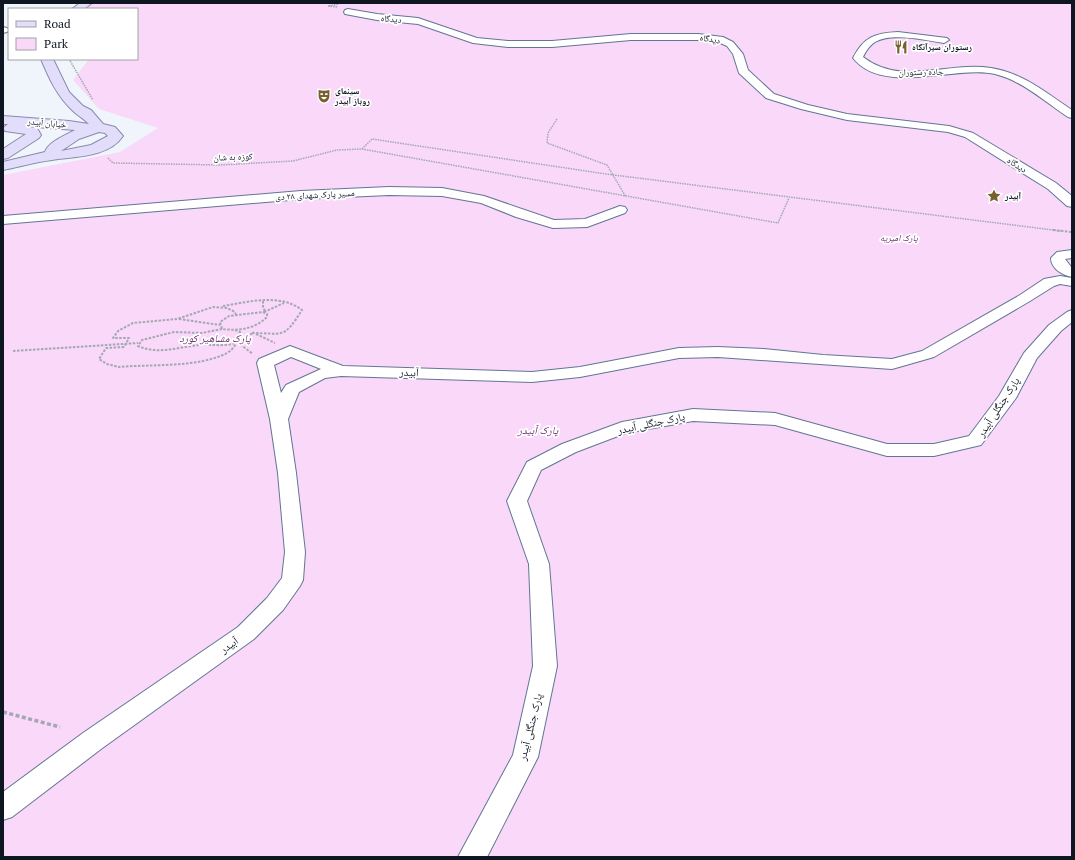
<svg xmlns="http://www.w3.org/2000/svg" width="1075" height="860" font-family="'PT Serif','Noto Naskh Arabic',serif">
  <rect width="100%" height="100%" fill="#f0f5fb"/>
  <!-- green -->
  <path fill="#f9d8f9" d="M90 3H1072V857H3V175L120 152 158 128 99 109 73 80 89 59H137V9H80Z"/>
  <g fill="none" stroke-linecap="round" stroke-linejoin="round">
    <!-- minor casing -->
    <g stroke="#617692" stroke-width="2">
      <path id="minor" d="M348 9 377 14 418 18 477 38 508 41H552L631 34H698L723 37 733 42 743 54 748 70 774 94 808 105 847 114 949 126 973 133 1056 183 1072 196V207L1067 206 1048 189 965 137 948 132 847 120 801 109 766 98 739 73 733 54 727 46 718 42 698 40H631L552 47H508L473 43 418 24 377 20 345 14 344 12 345 10Z
        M3 27 7 28 9 30 7 32 3 33Z
        M898 32 947 38 949 40 944 43C926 40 891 32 875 42 869 46 866 51 863 57 902 87 948 61 991 68 1023 73 1046 93 1072 110V118L1068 117C1045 102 1023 81 995 74 955 65 883 96 853 58 864 37 875 33 898 32Z
        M389 187 442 188 484 196 554 220 585 219 620 206 625 207 627 210 625 213 587 227 553 228 516 217 481 203 442 196 389 195 301 199 3 224V216L301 191Z
        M1072 250V258L1065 259 1072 268V277C1063 275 1051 269 1051 258L1057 252Z
        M1060 276 1072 278V286L1060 284 1054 286 1030 301 934 357 892 369 718 357 679 358 580 377 532 382 341 376 325 378 299 392 288 419 296 473 305 552 303 580 300 586 283 610 254 639 101 749 12 817 3 820V792L83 733 238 627 267 598 282 578 285 552 278 473 270 419 257 363 259 359 290 346 343 366 532 372 580 367 679 348 718 347 764 349 823 355 892 359 922 351 1020 295 1044 279ZM291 357 321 369 286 385 281 393 274 365Z
        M1072 310V322L1061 331 1037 358 1016 398 981 445 934 456H887L775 425 693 421 626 433 576 452 541 470 527 501 549 564 557 666 538 757 487 857H458L513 755 533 666 529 564 507 501 527 462 562 444 622 422 693 409 775 413 887 444H934L969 436 999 396 1024 353 1049 325 1067 312Z"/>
    </g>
    <!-- major casing -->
    <g stroke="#8a89ad" stroke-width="2">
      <path id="major" d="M80 3H92L84 9H72Z
        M41 59H53L69 92 83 106 91 110 103 124 115 127 123 136C108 158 75 156 52 160 35 162 19 167 3 170V162L45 152C48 142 66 135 75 130L23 126 37 128 41 135 39 138 8 158 3 159V149L26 134 5 131 3 128 8 124H3V116L69 121 89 124C82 117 78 116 72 110 57 96 49 78 41 59ZM99 132 105 133 108 136 91 145 61 151 79 139Z"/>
    </g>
    <!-- path-far2 -->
    <path stroke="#a3a9b0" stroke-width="1.5" stroke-dasharray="1.5 1" stroke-linecap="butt" d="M337 7 328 6 339 4
      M69 59 93 100
      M557 119 548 133 547 143 607 165 626 197
      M362 149 778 223 789 198
      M108 158 113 163 220 165 293 161 337 150 362 149 372 139 606 174 1061 231"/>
    <!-- path-far1 -->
    <path stroke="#a3a9b0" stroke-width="2" stroke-dasharray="2.5 1.5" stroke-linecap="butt" d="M1053 230 1072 232
      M263 301V308L266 312
      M223 306C248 302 280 293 302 310 283 340 284 333 252 333
      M263 312 267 314V317C255 329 239 331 222 329L220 322 229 316Z
      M264 312 284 303
      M179 319 220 325
      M222 329 202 333 174 332 142 340 138 346C158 355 178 347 199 345 211 344 224 347 235 343 242 341 248 336 254 332
      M235 330 240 332 241 337C236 343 234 349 227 353 198 368 151 364 119 367L107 364 99 359 106 348 124 347 129 338H113L118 331 133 323 177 319 213 307 227 308 235 312 236 315
      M256 334 275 343
      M237 342 253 354
      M13 351 138 343"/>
    <!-- path -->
    <path stroke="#a3a9b0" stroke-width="3.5" stroke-dasharray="4 2.5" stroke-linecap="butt" d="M3 712 60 727"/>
    <!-- minor -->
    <use href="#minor" fill="#fff" fill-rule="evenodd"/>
    <!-- major -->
    <use href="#major" fill="#e1ddfb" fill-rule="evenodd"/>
  </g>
  <!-- icons -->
  <defs>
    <g id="restaurant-bare" transform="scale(1.08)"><path d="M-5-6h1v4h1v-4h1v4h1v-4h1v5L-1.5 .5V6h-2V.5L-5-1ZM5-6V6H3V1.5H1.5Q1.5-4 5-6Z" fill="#785f30" stroke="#fff" stroke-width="2.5" paint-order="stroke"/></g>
    <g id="theatre-bare" transform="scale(1.08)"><path d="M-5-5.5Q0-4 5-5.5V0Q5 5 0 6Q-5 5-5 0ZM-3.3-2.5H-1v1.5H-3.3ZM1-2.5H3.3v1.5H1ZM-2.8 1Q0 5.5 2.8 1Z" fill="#785f30" stroke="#fff" stroke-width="2.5" paint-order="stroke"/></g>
    <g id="sight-bare" transform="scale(1.08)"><path d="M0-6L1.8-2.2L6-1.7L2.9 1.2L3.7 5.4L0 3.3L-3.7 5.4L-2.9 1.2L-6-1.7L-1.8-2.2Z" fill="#785f30" stroke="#fff" stroke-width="2.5" paint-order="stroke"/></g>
  </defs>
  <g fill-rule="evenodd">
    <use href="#restaurant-bare" x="901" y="47"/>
    <use href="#theatre-bare" x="324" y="96"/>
    <use href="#sight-bare" x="994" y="196"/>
  </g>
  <g text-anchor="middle" stroke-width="3.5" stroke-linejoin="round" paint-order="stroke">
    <!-- far-street labels -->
    <g font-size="9" fill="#0e1621" stroke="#fff">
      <text transform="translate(391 19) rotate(5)" y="3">دیدگاه</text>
      <text transform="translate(710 39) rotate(9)" y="3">دیدگاه</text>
      <text transform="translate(921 72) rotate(-1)" y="3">جاده رستوران</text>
      <text transform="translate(47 123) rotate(5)" y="3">خیابان آبیدر</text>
      <text transform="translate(233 157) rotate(-2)" y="3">کوزه به شان</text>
      <text transform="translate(1017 165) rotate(32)" y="3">دیدگاه</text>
      <text transform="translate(315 195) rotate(-3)" y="3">مسیر پارک شهدای ۲۸ دی</text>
    </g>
    <!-- far-poi labels -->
    <g font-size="9" font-weight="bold" fill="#0e1621" stroke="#fff" text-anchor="start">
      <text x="912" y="50">رستوران سیرآنگاه</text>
      <text x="335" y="94">سینمای<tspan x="335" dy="10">روباز آبیدر</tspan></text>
      <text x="1005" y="199">آبیدر</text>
    </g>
    <!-- far-park labels -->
    <g font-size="9" font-style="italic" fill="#6a2c6d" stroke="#fff">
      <text x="899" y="241">پارک امیریه</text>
    </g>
    <!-- park labels -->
    <g font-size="11" font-style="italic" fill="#6a2c6d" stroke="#fff">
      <text x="215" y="342">پارک مشاهیر کورد</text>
      <text x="538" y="434">پارک آبیدر</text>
    </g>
    <!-- street labels -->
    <g font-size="11" fill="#0e1621" stroke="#fff">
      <text transform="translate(409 372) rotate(3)" y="4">آبیدر</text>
      <text transform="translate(998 407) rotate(-57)" y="4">پارک جنگلی آبیدر</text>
      <text transform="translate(651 423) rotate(-12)" y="4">پارک جنگلی آبیدر</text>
      <text transform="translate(229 645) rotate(-35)" y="4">آبیدر</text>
      <text transform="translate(530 727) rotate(-76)" y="4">پارک جنگلی آبیدر</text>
    </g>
  </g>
  <!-- border -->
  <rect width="1075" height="860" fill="none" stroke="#0e1621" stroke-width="8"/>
  <!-- legend -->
  <rect x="8" y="8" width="130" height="52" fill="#ffffff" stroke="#9fa2a6"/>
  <rect x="16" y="21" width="20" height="6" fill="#e1ddfb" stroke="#9fa2a6"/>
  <text x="44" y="28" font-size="12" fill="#0e1621">Road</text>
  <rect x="16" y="38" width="20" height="12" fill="#f9d8f9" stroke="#9fa2a6"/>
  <text x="44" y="48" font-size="12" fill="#0e1621">Park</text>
</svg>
